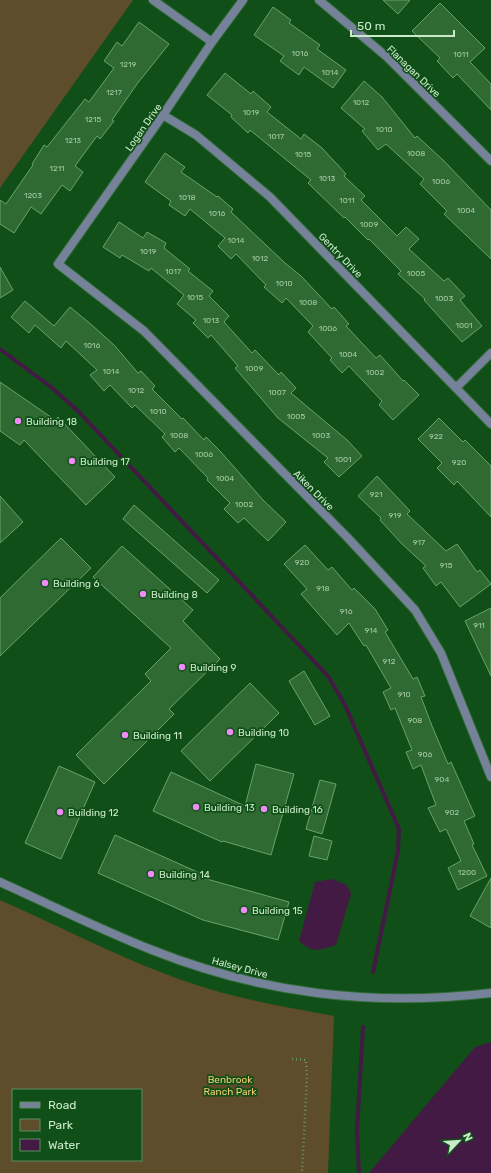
<svg xmlns="http://www.w3.org/2000/svg" width="491" height="1173" font-family="Rubik,sans-serif">
  <rect width="100%" height="100%" fill="#104f18"/>
  <!-- green -->
  <path fill="#5e4d2a" fill-rule="evenodd" d="M0 0H133L0 188Z
    M0 900C68 930 135 966 206 988 248 1001 291 1008 334 1016L328 1173H0ZM13 1090H141V1160H13Z"/>
  <!-- water -->
  <path fill="#421a44" d="M332 879 347 885 351 894 336 945C319 950 313 954 299 941L315 882Z
    M491 1042V1173H369L475 1047Z"/>
  <g fill="none" stroke-linecap="round" stroke-linejoin="round">
    <!-- stream -->
    <path stroke="#421a44" stroke-width="4" d="M0 349 51 387 78 411 328 676 345 705 399 829 398 851 373 972
      M359 1173 357 1131 363 1027"/>
  </g>
  <!-- building -->
  <path fill="#2f6a32" stroke="#67a469" d="M383 0H410L398 14Z
    M440 3 485 48 470 62 491 84V110L457 74 453 78 437 61 440 58 412 31Z
    M273 7 291 20 289 23 320 45 317 49 346 70 333 88 304 67 299 75 280 61 284 56 254 35Z
    M139 22 169 44 137 84 112 120 114 121 100 139 97 136 75 166 83 172 70 191 62 185 41 214 31 207 14 233 0 224V200L6 204 33 165 32 164 44 145 47 147 85 99 89 102 114 68 104 61 117 42 122 46Z
    M225 73 251 94 253 91 271 107 267 112 301 139 304 134 322 148 346 174 344 176 365 196 361 200 397 236 406 227 419 239 409 249 444 281 448 278 465 296 460 300 482 326 462 342 424 300 425 299 398 274 401 271 369 239 368 240 345 217 344 218 308 183 311 180 250 130 248 133 231 117 232 115 207 95Z
    M364 81 382 97 415 138 417 136 443 160 491 210V259L444 214 447 211 420 184 424 179 386 144 378 150 362 131 365 129 341 108Z
    M165 153 185 167 181 172 217 197 218 196 233 209 231 212 285 263 301 276 332 309 334 307 349 324 346 326 376 358 380 355 403 381 404 380 419 395 393 420 379 405 382 401 349 366 342 373 330 360 332 358 308 332 313 326 286 298 282 303 264 287 266 285 236 254 231 259 218 246 225 238 190 209 185 216 169 205 171 201 145 182Z
    M119 222 143 238 147 232 166 243 164 248 190 269 188 271 213 291 209 296 229 316 224 322 252 353 255 350 279 375 281 372 296 388 291 393 347 440 362 456 339 477 324 462 328 458 278 418 235 368 238 366 211 335 208 338 193 323 196 320 177 304 184 295 151 268 149 271 122 255 120 258 103 247Z
    M0 267 13 290 0 298Z
    M25 301 54 326 70 307 93 326 115 346 138 373 141 371 155 386 152 389 182 419 183 418 204 440 206 437 220 451 263 500 286 522 268 541 244 518 238 523 224 509 230 503 207 480 208 478 179 448 175 452 162 437 165 434 135 405 132 408 110 385 104 391 90 375 97 370 66 341 61 348 35 325 29 333 11 317Z
    M0 382 55 420 58 417 115 477 86 505 24 440 20 445 0 431Z
    M439 418 463 442 465 440 491 466V517L457 481 454 485 437 468 442 463 418 439Z
    M377 476 410 511 407 514 446 551 457 544 477 572 480 570 491 584 460 607 441 582 436 586 423 568 426 566 402 544 380 520 381 518 358 496Z
    M0 496 23 522 0 543Z
    M134 505 219 580 207 593 123 519Z
    M61 538 91 568 0 656V598Z
    M305 545 328 570 332 567 352 590 354 588 375 609 388 630 385 632 413 679 417 677 425 696 421 697 432 726 448 764 451 762 475 816 464 821 474 844 472 845 487 876 458 890 448 868 461 861 446 829 440 832 428 808 436 805 421 765 413 769 406 752 412 750 395 708 391 710 383 692 391 688 366 645 364 646 349 623 337 635 301 594 307 589 284 564Z
    M122 546 193 610 183 621 220 659 169 709 174 714 104 784 76 755 151 681 145 674 171 648 93 577Z
    M491 608V676L465 621Z
    M304 671 330 716 315 725 289 681Z
    M250 683 279 713 210 781 181 751Z
    M256 764 294 774 271 855 223 841 222 842 153 811 171 772 245 806Z
    M59 766 95 782 61 859 25 843Z
    M320 780 336 784 322 834 306 829Z
    M115 835 204 875 203 878 289 902 278 940 203 920 98 873Z
    M314 836 332 841 327 860 309 856Z
    M491 878V928L470 916Z"/>
  <g fill="none" stroke-linecap="round" stroke-linejoin="round">
    <!-- street casing -->
    <g stroke="#326b38" stroke-width="10">
      <path id="street" d="M153 0 212 42
        M243 0 212 42 163 115 58 264 144 331 347 537 415 610 441 653 491 777
        M319 0 387 57 491 161
        M163 115 196 135 270 197 491 424
        M456 388 491 353
        M0 882C51 905 101 930 152 950 263 994 373 1007 491 993"/>
    </g>
    <!-- path -->
    <path stroke="#66966a" stroke-width="2.5" stroke-dasharray="1 3" stroke-linecap="butt" d="M292 1059 306 1060 307 1077 302 1173"/>
    <!-- street -->
    <use href="#street" stroke="#76829a" stroke-width="8"/>
  </g>
  <!-- markers -->
  <g fill="#ef8bf6" stroke="#104f18" stroke-width="1.5">
    <circle cx="18" cy="421" r="4"/>
    <circle cx="72" cy="461" r="4"/>
    <circle cx="45" cy="583" r="4"/>
    <circle cx="143" cy="594" r="4"/>
    <circle cx="182" cy="667" r="4"/>
    <circle cx="230" cy="732" r="4"/>
    <circle cx="125" cy="735" r="4"/>
    <circle cx="196" cy="807" r="4"/>
    <circle cx="264" cy="809" r="4"/>
    <circle cx="60" cy="812" r="4"/>
    <circle cx="151" cy="874" r="4"/>
    <circle cx="244" cy="910" r="4"/>
  </g>
  <g text-anchor="middle" stroke-width="3.5" stroke-linejoin="round" paint-order="stroke">
    <!-- number labels -->
    <g font-size="8" fill="#a4caa4">
      <text x="300" y="56">1016</text>
      <text x="461" y="57">1011</text>
      <text x="128" y="67">1219</text>
      <text x="330" y="75">1014</text>
      <text x="114" y="95">1217</text>
      <text x="361" y="105">1012</text>
      <text x="251" y="115">1019</text>
      <text x="93" y="122">1215</text>
      <text x="384" y="132">1010</text>
      <text x="276" y="139">1017</text>
      <text x="73" y="143">1213</text>
      <text x="416" y="156">1008</text>
      <text x="303" y="157">1015</text>
      <text x="57" y="171">1211</text>
      <text x="327" y="181">1013</text>
      <text x="441" y="184">1006</text>
      <text x="33" y="198">1203</text>
      <text x="187" y="200">1018</text>
      <text x="347" y="203">1011</text>
      <text x="466" y="213">1004</text>
      <text x="217" y="216">1016</text>
      <text x="369" y="227">1009</text>
      <text x="236" y="243">1014</text>
      <text x="148" y="254">1019</text>
      <text x="260" y="261">1012</text>
      <text x="173" y="274">1017</text>
      <text x="416" y="276">1005</text>
      <text x="284" y="286">1010</text>
      <text x="195" y="300">1015</text>
      <text x="444" y="301">1003</text>
      <text x="308" y="305">1008</text>
      <text x="211" y="323">1013</text>
      <text x="464" y="328">1001</text>
      <text x="328" y="331">1006</text>
      <text x="92" y="348">1016</text>
      <text x="348" y="357">1004</text>
      <text x="254" y="371">1009</text>
      <text x="111" y="374">1014</text>
      <text x="375" y="375">1002</text>
      <text x="136" y="393">1012</text>
      <text x="277" y="395">1007</text>
      <text x="158" y="414">1010</text>
      <text x="296" y="419">1005</text>
      <text x="179" y="438">1008</text>
      <text x="321" y="438">1003</text>
      <text x="436" y="439">922</text>
      <text x="204" y="457">1006</text>
      <text x="343" y="462">1001</text>
      <text x="459" y="465">920</text>
      <text x="225" y="481">1004</text>
      <text x="376" y="497">921</text>
      <text x="244" y="507">1002</text>
      <text x="395" y="518">919</text>
      <text x="419" y="545">917</text>
      <text x="302" y="565">920</text>
      <text x="446" y="568">915</text>
      <text x="323" y="591">918</text>
      <text x="346" y="614">916</text>
      <text x="479" y="628">911</text>
      <text x="371" y="633">914</text>
      <text x="389" y="664">912</text>
      <text x="404" y="697">910</text>
      <text x="415" y="723">908</text>
      <text x="425" y="757">906</text>
      <text x="442" y="782">904</text>
      <text x="452" y="815">902</text>
      <text x="467" y="875">1200</text>
    </g>
    <!-- street labels -->
    <g font-size="10" fill="#cbeaca" stroke="#104f18">
      <text transform="translate(414 71) rotate(44)" y="4">Flanagan Drive</text>
      <text transform="translate(143 127) rotate(-55)" y="4">Logan Drive</text>
      <text transform="translate(341 255) rotate(46)" y="4">Gentry Drive</text>
      <text transform="translate(314 490) rotate(45)" y="4">Aiken Drive</text>
      <text transform="translate(240 967) rotate(15)" y="4">Halsey Drive</text>
    </g>
    <!-- poi labels -->
    <g font-size="10" fill="#cbeaca" stroke="#104f18" text-anchor="start">
      <text x="26" y="425">Building 18</text>
      <text x="80" y="465">Building 17</text>
      <text x="53" y="587">Building 6</text>
      <text x="151" y="598">Building 8</text>
      <text x="190" y="671">Building 9</text>
      <text x="238" y="736">Building 10</text>
      <text x="133" y="739">Building 11</text>
      <text x="204" y="811">Building 13</text>
      <text x="272" y="813">Building 16</text>
      <text x="68" y="816">Building 12</text>
      <text x="159" y="878">Building 14</text>
      <text x="252" y="914">Building 15</text>
    </g>
    <!-- park labels -->
    <g font-size="10" fill="#f5cb73" stroke="#104f18">
      <text x="230" y="1083">Benbrook<tspan x="230" dy="12">Ranch Park</tspan></text>
    </g>
  </g>
  <!-- legend -->
  <rect x="12" y="1089" width="130" height="72" fill="#104f18" stroke="#5b8d5f"/>
  <rect x="20" y="1102" width="20" height="6" fill="#76829a" stroke="#5b8d5f"/>
  <text x="48" y="1109" font-size="12" fill="#cbeaca">Road</text>
  <rect x="20" y="1119" width="20" height="12" fill="#5e4d2a" stroke="#5b8d5f"/>
  <text x="48" y="1129" font-size="12" fill="#cbeaca">Park</text>
  <rect x="20" y="1139" width="20" height="12" fill="#421a44" stroke="#5b8d5f"/>
  <text x="48" y="1149" font-size="12" fill="#cbeaca">Water</text>
  <!-- north arrow -->
  <g transform="translate(459 1141) rotate(65)" stroke="#104f18" stroke-width="3" paint-order="stroke">
  <path d="M0-3L7 15L0 10L-7 15Z" fill="#cbeaca"/>
  <text y="-6" font-size="11" font-weight="bold" text-anchor="middle" fill="#cbeaca">N</text>
  </g>
  <!-- scale -->
  <path d="M351 30v6h103v-6" fill="none" stroke="#cbeaca" stroke-width="2"/>
  <text x="357" y="30" font-size="12" fill="#cbeaca" stroke="#104f18" stroke-width="3" paint-order="stroke">50 m</text>
</svg>
